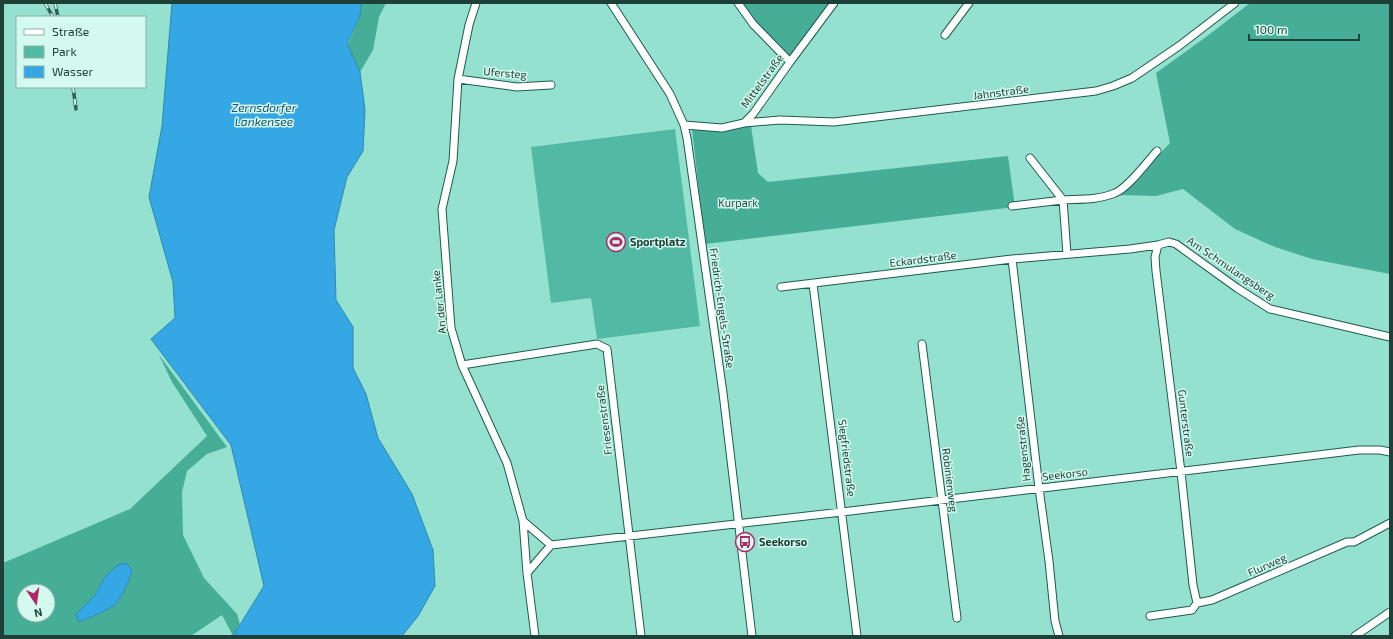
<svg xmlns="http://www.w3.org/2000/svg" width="1393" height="639" font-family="'Exo 2',sans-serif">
  <rect width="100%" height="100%" fill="#93e1ce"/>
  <!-- green -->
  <path fill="#52baa4" d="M675 129 700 326 597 339 591 298 551 303 531 147Z"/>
  <!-- forest -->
  <path fill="#46ad97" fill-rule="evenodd" d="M361 3H386L379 17 373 50 360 72 347 47 360 15Z
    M742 3H829L789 57 755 22Z
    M1250 3H1390V274L1312 259 1275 247 1235 229 1183 189 1156 196 1120 195 1170 143 1156 73 1206 37Z
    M751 126 758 173 768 182 1008 156 1015 207 705 244 692 129Z
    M159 355 227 447 207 454 187 471 182 492 183 535 204 578 237 614 240 624 233 636H231L232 634 222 615 191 636H3V563L130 509 207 436 172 382ZM127 563 132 570C129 579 121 600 113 606 103 613 91 617 79 622L77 614 96 594 104 578ZM24 591H48V615H24Z"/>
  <!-- water -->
  <path fill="#35a7e4" stroke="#2e88b0" d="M172 3H361L360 15 347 44 360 72 365 110 363 151 347 177 334 230 336 300 353 327V368L366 394 378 438 412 494 433 550 435 586 418 616 402 636H233L264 586 231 445 151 339 175 318 173 282 149 197 162 126Z
    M127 563 132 570C130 579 121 600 113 606 103 613 90 617 79 622L76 614 96 594 104 578 118 565Z"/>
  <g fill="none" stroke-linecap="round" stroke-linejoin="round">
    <!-- minor casing -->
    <g stroke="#1e5b4f" stroke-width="9">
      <path id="minor" d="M476 3 469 25 458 79 453 161 442 209 451 328 462 365 507 463 523 521 527 573 535 636
        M611 3 670 94 684 125 687 138 723 393 752 636
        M738 3 753 24 790 62
        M945 35 969 3
        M458 79 517 87 551 85
        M744 123 753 114 790 62 834 3
        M684 125 722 128 744 123 780 120 834 122 1096 91 1113 86 1132 78 1179 46 1235 3
        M1030 158 1063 200C1080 199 1099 200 1115 193 1128 188 1147 162 1157 151
        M1012 206 1063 200 1067 254
        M1158 245 1155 257 1156 271 1181 472 1193 585 1197 603
        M1012 259 1039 488 1049 561 1055 621 1059 636
        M813 284 857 636
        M781 287 1012 259 1130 249 1158 245 1169 242 1176 244 1237 288 1270 309 1390 337
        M922 344 957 618
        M462 365 597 344 607 349 641 636
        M523 521 551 545 842 512 1359 450H1380L1390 452
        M527 573 551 545
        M1150 616 1192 610 1197 603 1212 600 1347 542H1354L1390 523
        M1355 636 1390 612"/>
    </g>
    <!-- minor -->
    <use href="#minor" stroke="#fff" stroke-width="7"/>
    <!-- rail casing -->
    <g stroke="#345d53" stroke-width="3.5">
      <path id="rail" d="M45 3 53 17
        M55 3 58 17
        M73 87 76 109"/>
    </g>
    <!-- rail -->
    <use href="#rail" stroke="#d4faef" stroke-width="2" stroke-dasharray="6" stroke-linecap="butt"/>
  </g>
  <!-- icons -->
  <defs>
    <g id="stadium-ring" transform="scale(1)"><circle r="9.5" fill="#d4faef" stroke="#b12868" stroke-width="1.5"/><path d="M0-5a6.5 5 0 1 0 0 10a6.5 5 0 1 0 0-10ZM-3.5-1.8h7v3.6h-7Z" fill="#b12868"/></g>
    <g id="bus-ring" transform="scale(1)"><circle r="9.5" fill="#d4faef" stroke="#b12868" stroke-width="1.5"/><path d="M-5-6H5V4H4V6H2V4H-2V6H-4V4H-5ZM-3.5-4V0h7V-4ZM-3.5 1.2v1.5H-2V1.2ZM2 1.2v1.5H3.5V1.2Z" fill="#b12868"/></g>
  </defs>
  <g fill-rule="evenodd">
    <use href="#stadium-ring" x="616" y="242"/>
    <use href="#bus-ring" x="745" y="542"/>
  </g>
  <g text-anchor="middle" stroke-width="3" stroke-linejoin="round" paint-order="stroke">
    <!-- street labels -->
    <g font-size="11" fill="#1f4038" stroke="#d4faef">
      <text transform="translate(505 73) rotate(5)" y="4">Ufersteg</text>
      <text transform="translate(762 81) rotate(-54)" y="4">Mittelstraße</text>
      <text transform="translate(1001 92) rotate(-7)" y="4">Jahnstraße</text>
      <text transform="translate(923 259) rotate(-7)" y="4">Eckardstraße</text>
      <text transform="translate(1231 268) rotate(34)" y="4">Am Schmulangsberg</text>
      <text transform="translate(439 302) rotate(-96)" y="4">An der Lanke</text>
      <text transform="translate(722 308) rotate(82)" y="4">Friedrich-Engels-Straße</text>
      <text transform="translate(604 420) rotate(-97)" y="4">Friesenstraße</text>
      <text transform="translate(1186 423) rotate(83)" y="4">Gunterstraße</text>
      <text transform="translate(1023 449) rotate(-96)" y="4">Hagenstraße</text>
      <text transform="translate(847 458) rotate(83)" y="4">Siegfriedstraße</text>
      <text transform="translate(1065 474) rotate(-7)" y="4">Seekorso</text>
      <text transform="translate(950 480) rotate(83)" y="4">Robinienweg</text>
      <text transform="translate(1267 565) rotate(-24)" y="4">Flurweg</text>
    </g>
    <!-- park labels -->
    <g font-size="11" fill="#2c4b43" stroke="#d4faef">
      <text x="738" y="207">Kurpark</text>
    </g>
    <!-- poi labels -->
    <g font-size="11" font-weight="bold" fill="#1f4038" stroke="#d4faef" text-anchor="start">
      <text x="630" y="246">Sportplatz</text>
      <text x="759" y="546">Seekorso</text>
    </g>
    <!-- water labels -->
    <g font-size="12" font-style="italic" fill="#175272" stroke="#d4faef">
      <text x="264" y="112">Zernsdorfer<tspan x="264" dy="14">Lankensee</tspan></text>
    </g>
  </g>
  <!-- border -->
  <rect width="1393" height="639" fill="none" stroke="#1f4038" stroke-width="8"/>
  <!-- legend -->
  <rect x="16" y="16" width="130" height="72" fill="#d4faef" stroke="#8cb0a6"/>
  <rect x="24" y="29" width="20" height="6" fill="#ffffff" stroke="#8cb0a6"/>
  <text x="52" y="36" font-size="12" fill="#1f4038">Straße</text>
  <rect x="24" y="46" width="20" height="12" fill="#52baa4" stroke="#8cb0a6"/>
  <text x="52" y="56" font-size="12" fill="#1f4038">Park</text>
  <rect x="24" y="66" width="20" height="12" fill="#35a7e4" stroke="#8cb0a6"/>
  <text x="52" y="76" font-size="12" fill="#1f4038">Wasser</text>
  <!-- north arrow -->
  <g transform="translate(36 603) rotate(167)"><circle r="19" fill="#d4faef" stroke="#8cb0a6"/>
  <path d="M0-3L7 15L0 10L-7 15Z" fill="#b12868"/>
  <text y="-6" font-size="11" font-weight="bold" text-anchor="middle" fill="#1f4038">N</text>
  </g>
  <!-- scale -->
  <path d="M1249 34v6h110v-6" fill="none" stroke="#1f4038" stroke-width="2"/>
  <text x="1255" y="34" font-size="12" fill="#1f4038" stroke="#d4faef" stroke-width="3" paint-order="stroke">100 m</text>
</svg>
